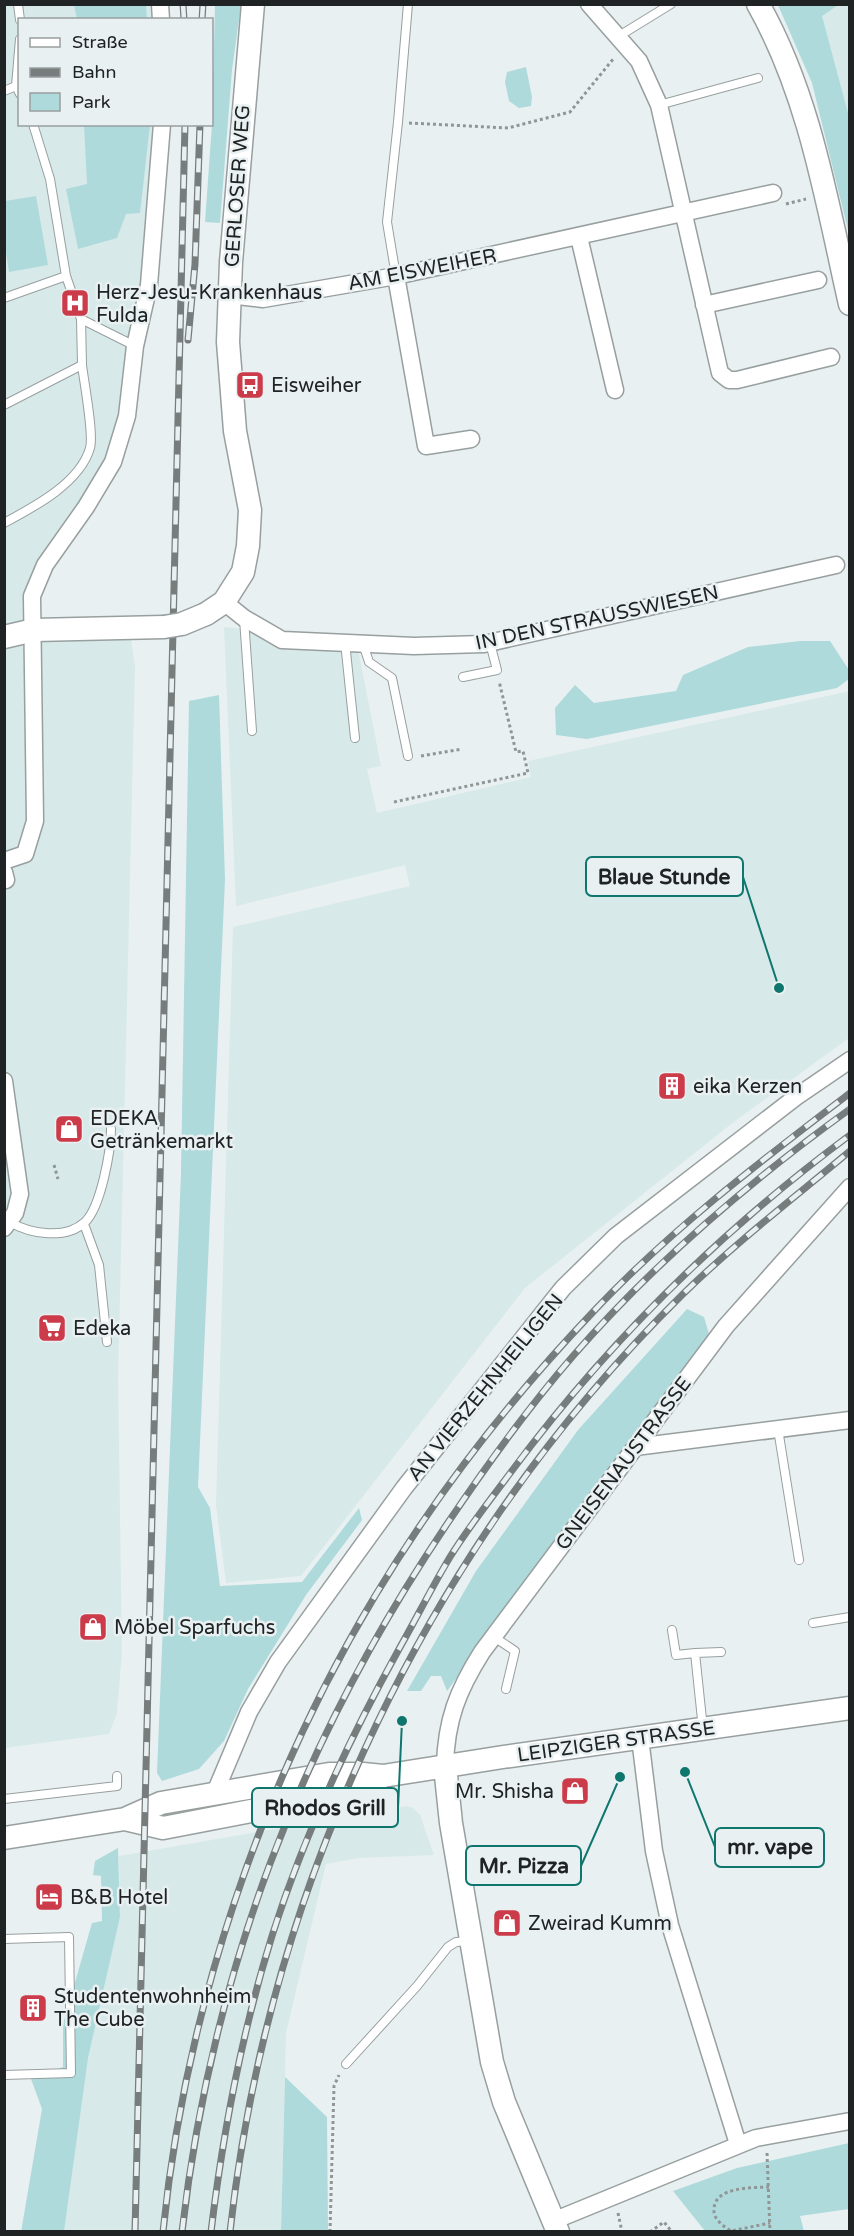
<svg xmlns="http://www.w3.org/2000/svg" width="854" height="2236" font-family="'Varela Round',sans-serif">
  <rect width="100%" height="100%" fill="#e9f0f1"/>
  <!-- built -->
  <path fill="#d7e9e9" d="M4 5H160L161 19 20 20V124L162 125 149 285 113 462 45 566 34 630 4 637Z
    M787 5H849V165Z
    M224 627 356 639 381 766 367 769 377 813 531 777 528 761 850 691 849 1038 735 1121 525 1288 301 1576 226 1583 216 1505 233 927 410 886 405 865 236 906Z
    M47 638 131 640 135 666 118 1379 122 1652 117 1713 109 1734 5 1748V649Z
    M406 1806 413 1808 420 1815 434 1855 359 1858 326 1864 286 2033 281 2231 40 2232 54 2164 88 2058 120 1917 119 1856Z"/>
  <!-- green -->
  <path fill="#aedadc" d="M74 5H146L147 19H77Z
    M215 5H241L232 70 220 223 205 222 212 124Z
    M778 5H838L822 16 849 117V234L812 83Z
    M526 67 532 97 531 106 519 108 509 101 505 82 507 72Z
    M84 125H150L140 213 126 214 117 238 78 249 66 189 87 184Z
    M36 196 48 265 9 272 5 245V201Z
    M800 641H830L849 670V679L837 688 587 739 556 735 555 708 575 685 594 703 676 691 683 675 748 647Z
    M219 695 225 879 198 1487 210 1508 220 1586 302 1582 359 1508 362 1520 306 1595 248 1689 224 1741 199 1769 162 1781 157 1773 181 1173 189 701Z
    M687 1309 704 1317 709 1334 447 1691 441 1676H431L421 1691H407L476 1571 578 1430Z
    M118 1848 120 1917 88 2058 64 2231 21 2232 42 2109 31 2079 63 2067V2024L92 1923 102 1921 101 1876 93 1875 95 1861Z
    M285 2077 327 2117 328 2229 330 2231H281Z
    M849 2143V2209L800 2216 804 2231H705L673 2191 737 2168Z"/>
  <g fill="none" stroke-linecap="round" stroke-linejoin="round">
    <!-- lane casing -->
    <g stroke="#989f9f" stroke-width="10">
      <path id="lane" d="M18 4 20 20
        M619 36 671 4
        M20 39 16 86 20 94
        M4 91 16 86
        M659 105 758 78
        M33 124 50 179 66 276
        M396 276 387 222 398 122 408 4
        M4 298 66 276 81 319 135 346
        M4 405 82 365 81 319
        M4 523C34 507 80 483 90 448 94 434 84 382 82 365
        M244 619 252 731
        M345 642 355 738
        M363 644 369 662 392 678 408 756
        M463 677 497 670 490 643
        M10 1222C30 1234 66 1240 85 1222 101 1207 111 1150 111 1129
        M84 1224 99 1265 107 1342
        M778 1429 799 1560
        M813 1623 850 1617
        M672 1630 676 1655 695 1653
        M494 1637 515 1651 506 1689
        M703 1729 695 1653 721 1652
        M4 1799 117 1786V1776
        M4 1939 69 1937 71 2073 4 2075
        M346 2064 417 1986 448 1947 456 1942 470 1941"/>
    </g>
    <!-- street casing -->
    <g stroke="#989f9f" stroke-width="19">
      <path id="street" d="M160 4 161 20
        M589 4 639 61 659 105 720 373 729 380H737L831 357
        M579 237 615 390
        M396 276 426 446 471 439
        M229 295 263 299 396 276 773 193
        M704 305 818 280
        M224 602 244 618 282 640 414 646 484 644 836 565
        M4 861 25 854 35 821 32 596 45 565 86 507 113 462 127 416 135 346 149 285 162 124
        M4 872 6 880
        M4 1081 20 1194 15 1213 4 1228
        M635 1447 850 1420
        M640 1738 654 1851 670 1925 738 2144
        M445 1766C446 1720 458 1690 482 1652L726 1326 850 1187
        M214 1795 249 1712 278 1662 404 1488 563 1288 616 1236 796 1097 850 1060
        M553 2221 756 2138 850 2121"/>
    </g>
    <!-- secondary casing -->
    <g stroke="#989f9f" stroke-width="25">
      <path id="secondary" d="M758 4C810 96 827 203 850 304
        M206 614 224 602 243 572 248 546 250 510 235 431 228 342 231 262 253 4
        M4 637 34 630 164 627
        M445 1766 451 1823 492 2062 504 2102 558 2232
        M125 1819 163 1828 364 1789 383 1776
        M4 1838 125 1819 161 1803 329 1774H363L383 1776 503 1757 850 1708"/>
    </g>
    <!-- path -->
    <path stroke="#909696" stroke-width="3" stroke-dasharray="3 3" stroke-linecap="butt" d="M409 123 508 128 570 112 614 58
      M786 204 806 199
      M421 756 462 749
      M394 802 528 773 523 751 516 752 499 681
      M54 1165 58 1179
      M767 2153 770 2232
      M769 2187C753 2188 715 2186 714 2209 713 2219 723 2226 731 2231L770 2223
      M618 2213 622 2232
      M330 2232 334 2086 339 2075
      M650 2232 664 2222 672 2232"/>
    <!-- lane -->
    <use href="#lane" stroke="#fff" stroke-width="8"/>
    <!-- street -->
    <use href="#street" stroke="#fff" stroke-width="16"/>
    <!-- secondary -->
    <use href="#secondary" stroke="#fff" stroke-width="22"/>
    <!-- rail casing -->
    <g stroke="#777c7c" stroke-width="7">
      <path id="rail" d="M183 4 184 20
        M202 20 203 4
        M188 340 195 264 200 124
        M135 2232 185 124
        M163 2232C185 2011 261 1785 375 1596 437 1493 511 1398 593 1312 670 1230 761 1161 850 1093
        M182 2232C212 1970 301 1741 447 1524 486 1466 527 1409 573 1356 654 1263 750 1181 850 1109
        M211 2232C223 2132 242 2032 272 1936 304 1835 348 1741 399 1649 416 1619 432 1587 450 1557 468 1528 490 1500 511 1472 606 1344 722 1230 850 1135
        M230 2232C269 1880 431 1542 683 1294 734 1244 795 1197 850 1151"/>
    </g>
    <!-- rail -->
    <use href="#rail" stroke="#e9f0f1" stroke-width="4.5" stroke-dasharray="14" stroke-linecap="butt"/>
    <!-- secondary-bridge casing -->
    <g stroke="#989f9f" stroke-width="25" stroke-linecap="butt">
      <path id="secondary-bridge" d="M164 627 182 624 206 614"/>
    </g>
    <!-- secondary-bridge -->
    <use href="#secondary-bridge" stroke="#fff" stroke-width="22"/>
  </g>
  <!-- icons -->
  <defs>
    <g id="hospital-square" transform="scale(1.5)"><rect x="-9" y="-9" width="18" height="18" rx="4" fill="#cb3b49" stroke="#e9f0f1"/><path d="M-5-5h3v3.5h4V-5h3V5h-3V1.5h-4V5h-3Z" fill="#fff"/></g>
    <g id="bus-square" transform="scale(1.5)"><rect x="-9" y="-9" width="18" height="18" rx="4" fill="#cb3b49" stroke="#e9f0f1"/><path d="M-5-6H5V4H4V6H2V4H-2V6H-4V4H-5ZM-3.5-4V0h7V-4ZM-3.5 1.2v1.5H-2V1.2ZM2 1.2v1.5H3.5V1.2Z" fill="#fff"/></g>
    <g id="building-square" transform="scale(1.5)"><rect x="-9" y="-9" width="18" height="18" rx="4" fill="#cb3b49" stroke="#e9f0f1"/><path d="M-4-6H4V6H1V3H-1V6H-4ZM-2.5-4.3h1.7v1.8h-1.7ZM.8-4.3h1.7v1.8H.8ZM-2.5-1h1.7V.8h-1.7ZM.8-1h1.7V.8H.8Z" fill="#fff"/></g>
    <g id="shop-square" transform="scale(1.5)"><rect x="-9" y="-9" width="18" height="18" rx="4" fill="#cb3b49" stroke="#e9f0f1"/><path d="M-5-2.5h2.3a2.7 3.5 0 0 1 5.4 0H5L5.5 6h-11ZM-1.5-2.5h3a1.5 2.3 0 0 0-3 0Z" fill="#fff"/></g>
    <g id="supermarket-square" transform="scale(1.5)"><rect x="-9" y="-9" width="18" height="18" rx="4" fill="#cb3b49" stroke="#e9f0f1"/><path d="M-6-5.5h2.5l.6 2H6L4.5 2H-2.5L-4.4-4H-6ZM-1.5 3.2a1.3 1.3 0 1 0 .1 0ZM3 3.2a1.3 1.3 0 1 0 .1 0Z" fill="#fff"/></g>
    <g id="hotel-square" transform="scale(1.5)"><rect x="-9" y="-9" width="18" height="18" rx="4" fill="#cb3b49" stroke="#e9f0f1"/><path d="M-6-4.5h1.5V1H6V5H4.5V3h-9V5H-6ZM-4 0a1.8 1.8 0 1 1 3.6 0ZM.5 0V-2.5h3Q6-2.5 6 0Z" fill="#fff"/></g>
  </defs>
  <g fill-rule="evenodd">
    <use href="#hospital-square" x="75" y="303"/>
    <use href="#bus-square" x="250" y="385"/>
    <use href="#building-square" x="672" y="1086"/>
    <use href="#shop-square" x="69" y="1129"/>
    <use href="#supermarket-square" x="52" y="1328"/>
    <use href="#shop-square" x="93" y="1627"/>
    <use href="#shop-square" x="575" y="1791"/>
    <use href="#hotel-square" x="49" y="1897"/>
    <use href="#shop-square" x="507" y="1923"/>
    <use href="#building-square" x="33" y="2008"/>
  </g>
  <g text-anchor="middle" stroke-width="5" stroke-linejoin="round" paint-order="stroke">
    <!-- street labels -->
    <g font-size="20" fill="#202323" stroke="#e9f0f1">
      <text transform="translate(237 186) rotate(-86)" y="7">GERLOSER WEG</text>
      <text transform="translate(422 269) rotate(-11)" y="7">AM EISWEIHER</text>
      <text transform="translate(597 617) rotate(-12)" y="7">IN DEN STRAUSSWIESEN</text>
      <text transform="translate(485 1387) rotate(-51)" y="7">AN VIERZEHNHEILIGEN</text>
      <text transform="translate(623 1463) rotate(-53)" y="7">GNEISENAUSTRASSE</text>
      <text transform="translate(616 1741) rotate(-8)" y="7">LEIPZIGER STRASSE</text>
    </g>
    <!-- poi labels -->
    <g font-size="20" fill="#202323" stroke="#e9f0f1" text-anchor="start">
      <text x="96" y="299">Herz-Jesu-Krankenhaus<tspan x="96" dy="23">Fulda</tspan></text>
      <text x="271" y="392">Eisweiher</text>
      <text x="693" y="1093">eika Kerzen</text>
      <text x="90" y="1125">EDEKA<tspan x="90" dy="23">Getränkemarkt</tspan></text>
      <text x="73" y="1335">Edeka</text>
      <text x="114" y="1634">Möbel Sparfuchs</text>
      <text x="554" y="1798" text-anchor="end">Mr. Shisha</text>
      <text x="70" y="1904">B&amp;B Hotel</text>
      <text x="528" y="1930">Zweirad Kumm</text>
      <text x="54" y="2003">Studentenwohnheim<tspan x="54" dy="23">The Cube</tspan></text>
    </g>
  </g>
  <!-- callouts -->
  <path fill="none" stroke="#0f766e" stroke-width="2" d="M779 988L743 877M402 1721L398 1808M685 1772L715 1847M620 1777L581 1866"/>
  <g fill="#0f766e" stroke="#e9f0f1" stroke-width="2">
    <circle cx="779" cy="988" r="6"/>
    <circle cx="402" cy="1721" r="6"/>
    <circle cx="685" cy="1772" r="6"/>
    <circle cx="620" cy="1777" r="6"/>
  </g>
  <g fill="#e9f0f1" stroke="#0f766e" stroke-width="2">
    <rect x="586" y="857" width="157" height="39" rx="6"/>
    <rect x="252" y="1788" width="146" height="39" rx="6"/>
    <rect x="715" y="1828" width="109" height="39" rx="6"/>
    <rect x="466" y="1846" width="115" height="39" rx="6"/>
  </g>
  <g font-size="21" text-anchor="middle" font-weight="bold" fill="#202323">
    <text x="664" y="884">Blaue Stunde</text>
    <text x="325" y="1815">Rhodos Grill</text>
    <text x="770" y="1854">mr. vape</text>
    <text x="524" y="1873">Mr. Pizza</text>
  </g>
  <!-- border -->
  <rect width="854" height="2236" fill="none" stroke="#202323" stroke-width="12"/>
  <!-- legend -->
  <rect x="18" y="18" width="195" height="108" fill="#e9f0f1" stroke="#999e9f" stroke-width="1.5"/>
  <rect x="30" y="38" width="30" height="9" fill="#ffffff" stroke="#999e9f" stroke-width="1.5"/>
  <text x="72" y="48" font-size="18" fill="#202323">Straße</text>
  <rect x="30" y="68" width="30" height="9" fill="#777c7c" stroke="#999e9f" stroke-width="1.5"/>
  <text x="72" y="78" font-size="18" fill="#202323">Bahn</text>
  <rect x="30" y="93" width="30" height="18" fill="#aedadc" stroke="#999e9f" stroke-width="1.5"/>
  <text x="72" y="108" font-size="18" fill="#202323">Park</text>
</svg>
